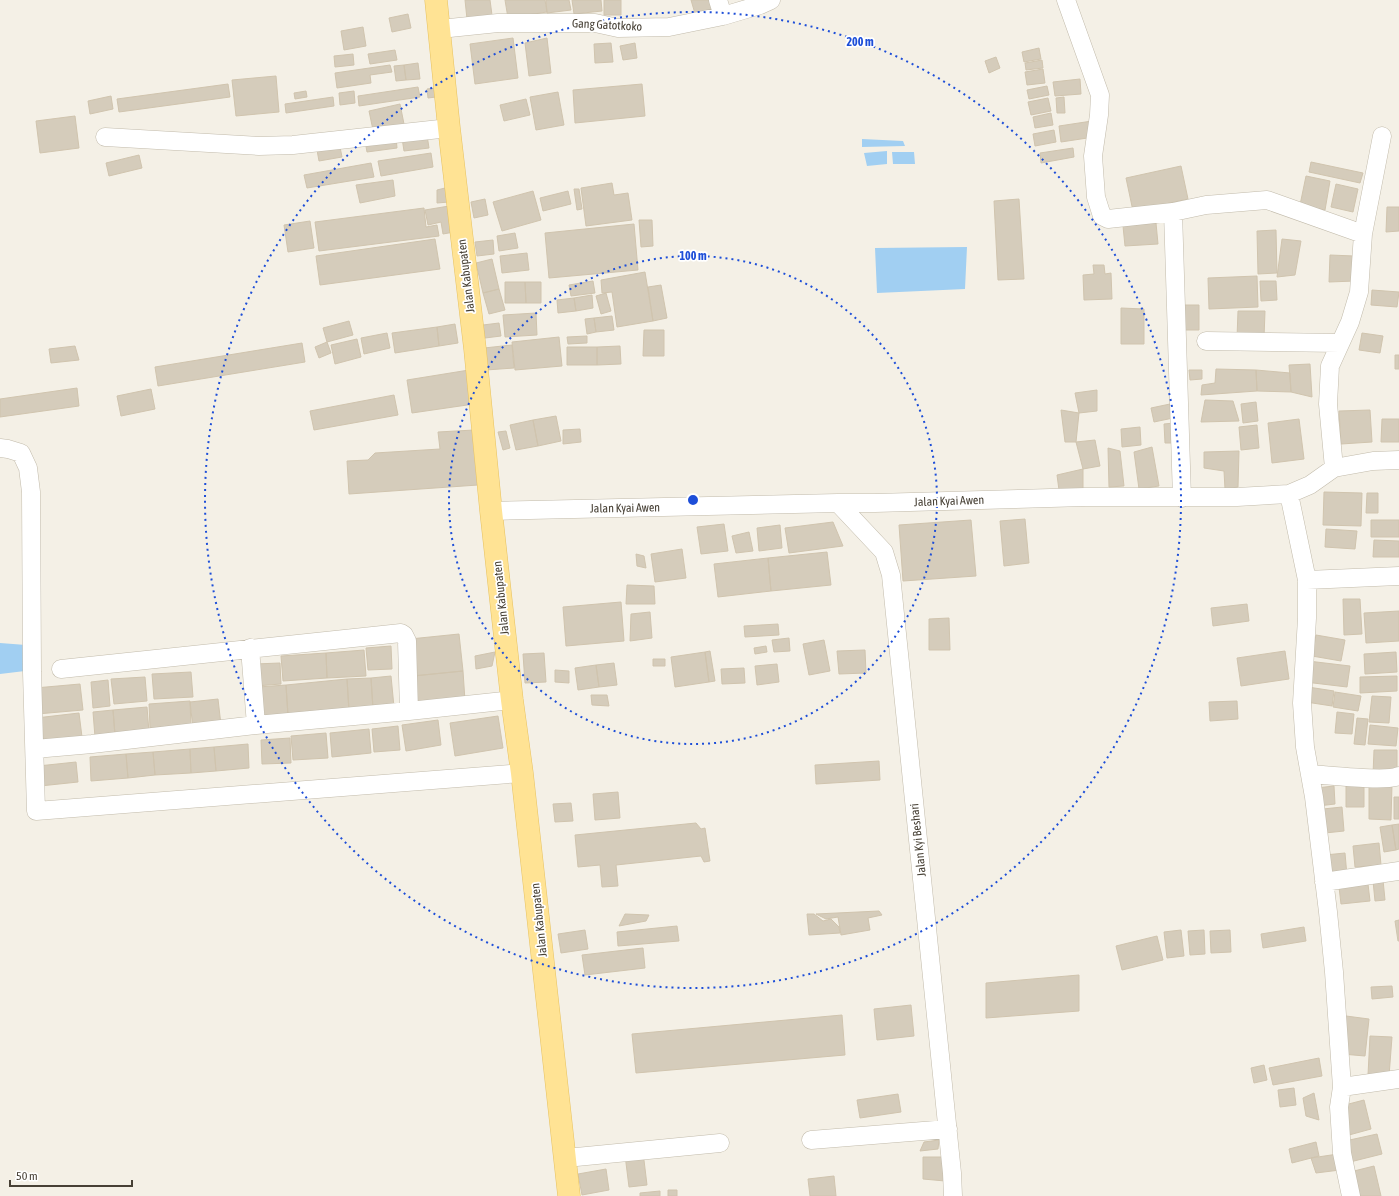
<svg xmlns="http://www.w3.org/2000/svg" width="1399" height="1196" font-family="'Asap Condensed',sans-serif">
  <rect width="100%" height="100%" fill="#f4f0e6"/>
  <!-- water -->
  <path fill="#a1cff2" d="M862 139 903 141 905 146 862 147Z
    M887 151V164L867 166 864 153Z
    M892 152H914L915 164H893Z
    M967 247 965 289 877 293 875 248Z
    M0 643 26 645 25 671 0 674Z"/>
  <!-- building -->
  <path fill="#d5ccbb" stroke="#d0c4ae" d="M465 0H490L492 15 467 19Z
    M505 0H545L547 12 508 18Z
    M546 0H569L571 10 547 13Z
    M572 0H601L602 11 574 14Z
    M604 0H621V15H604Z
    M691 0H715L718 10 696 17Z
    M408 14 411 28 392 32 389 18Z
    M363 27 366 46 344 50 341 31Z
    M513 38 518 78 475 84 470 44Z
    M547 38 551 73 529 76 525 43Z
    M611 43 613 62 595 63 594 44Z
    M635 43 637 58 623 60 620 46Z
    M1039 48 1041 59 1024 62 1022 52Z
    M395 50 397 60 370 64 368 54Z
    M353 54 354 65 335 67 334 56Z
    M996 57 1000 68 989 73 985 61Z
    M1042 60 1043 68 1026 70 1025 63Z
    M418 63 420 79 406 80 404 65Z
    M390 65 392 72 370 75 371 83 337 88 335 73Z
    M404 65 406 80 396 81 394 66Z
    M1043 69 1045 83 1027 85 1025 72Z
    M276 76 279 112 236 116 232 80Z
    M1080 79 1081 94 1055 96 1053 82Z
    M228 84 230 97 119 112 117 99Z
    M642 84 645 116 575 123 573 90Z
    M1047 86 1049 95 1029 99 1027 90Z
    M418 87 420 97 359 106 358 96Z
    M435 88 436 97 428 98 427 89Z
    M306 91 307 97 295 99 294 93Z
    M354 91 355 103 340 105 339 93Z
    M558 92 564 125 536 130 530 97Z
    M111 96 113 109 90 114 88 101Z
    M333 97 334 106 286 113 285 104Z
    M1064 97 1065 113H1057L1056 98Z
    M1048 98 1051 111 1031 115 1028 102Z
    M526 99 530 115 504 121 500 105Z
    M400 104 404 124 373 130 369 111Z
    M1051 113 1053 125 1035 128 1033 117Z
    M75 116 79 148 40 153 36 121Z
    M1092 121 1094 137 1061 142 1059 126Z
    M1054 130 1056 142 1035 146 1033 134Z
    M427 135 429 148 404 151 402 138Z
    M396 137 397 148 367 152 365 141Z
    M340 147 342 157 319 161 317 150Z
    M1073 148 1074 157 1041 163 1040 153Z
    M431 153 433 167 381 176 378 161Z
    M139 155 142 168 109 176 106 163Z
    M1311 162 1363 173 1360 183 1309 172Z
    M371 163 374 177 307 188 304 175Z
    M1181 166 1188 199 1133 211 1126 178Z
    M1306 176 1330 181 1325 210 1300 205Z
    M393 180 395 196 360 203 356 185Z
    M612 183 614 195 628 193 632 220 586 226 581 188Z
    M1336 184 1358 189 1353 212 1331 207Z
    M449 187V202L437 203V190Z
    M574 189H579L582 209 577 210Z
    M533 191 541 220 502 231 493 202Z
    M568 191 571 204 543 211 540 198Z
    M485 199 488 215 474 218 471 202Z
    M1019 199 1024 279 998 280 994 201Z
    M449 206 454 232 443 234 441 222 428 225 425 210Z
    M1387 207H1399V231L1386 232Z
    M424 208 426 227 437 225 439 236 319 251 315 222Z
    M639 220H652L653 246 641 247Z
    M310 221 314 248 288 252 284 225Z
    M1156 223 1158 244 1125 246 1123 226Z
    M634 224 638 270 549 278 545 233Z
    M1276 230 1277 273 1258 274 1257 231Z
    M515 233 518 248 499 251 497 236Z
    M435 239 440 269 320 285 316 256Z
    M1282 239 1301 241 1295 275 1277 277Z
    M493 240 494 254 477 256 475 242Z
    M527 253 529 270 502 273 500 256Z
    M1330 255 1354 256 1355 281 1329 282Z
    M492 259 499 289 483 293 476 263Z
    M1093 265H1104L1105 274 1111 273 1112 299 1084 300 1083 275 1094 274Z
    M645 272 653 321 617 327 612 292 602 293 601 280Z
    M1257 276 1258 307 1209 309 1208 278Z
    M593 281 595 293 571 296 569 285Z
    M1260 281H1276L1277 300 1261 301Z
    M505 282H525L526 303H505Z
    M525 282H541V303H526Z
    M661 285 667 318 653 321 648 287Z
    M499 289 505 310 489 314 483 293Z
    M1372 290 1399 292 1397 307 1371 305Z
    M606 293 611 311 601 314 596 296Z
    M592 295 593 308 576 311 574 298Z
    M574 298 576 311 558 313 557 300Z
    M1183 305H1199V330H1183Z
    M1121 308 1144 309V344H1121Z
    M1238 311H1265L1264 338H1237Z
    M536 313 537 335 505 337 503 315Z
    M612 316 614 330 596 332 594 318Z
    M594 318 596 332 587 334 585 319Z
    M349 321 353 335 327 342 323 328Z
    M499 323 501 336 485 338 483 325Z
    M455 324 458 343 439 346 437 327Z
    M437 327 439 346 395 353 392 333Z
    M644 330H664V356H643Z
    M387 333 390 348 364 354 361 338Z
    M1362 333 1383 336 1380 353 1359 350Z
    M587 336V343L568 344 567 337Z
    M559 337 562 366 515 370 512 342Z
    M357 339 361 357 335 364 331 345Z
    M327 342 331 353 319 358 315 347Z
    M302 343 305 362 158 386 155 367Z
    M512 345 514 368 486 370 484 348Z
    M75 346 79 360 51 363 49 349Z
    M620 346 621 364 597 365V347Z
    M567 347H597V365H567Z
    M1395 355H1399V369H1395Z
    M1310 364 1312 397 1291 392 1289 365Z
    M1216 369 1256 370 1257 391 1201 395 1202 385 1215 383Z
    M469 370 474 404 412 413 407 380Z
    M1189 370H1202V379L1190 380Z
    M1256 370 1290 373 1291 392 1257 391Z
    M77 388 79 406 0 417V399Z
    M151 389 155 409 121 416 117 396Z
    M1097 390V411L1079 413 1075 393Z
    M394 395 398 415 314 430 310 411Z
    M1205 400 1233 401 1239 421 1201 422Z
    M1256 402 1258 421 1243 423 1241 404Z
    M1170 404 1173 418 1154 422 1151 408Z
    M1061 410 1079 413 1076 442H1065Z
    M1370 410 1372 442 1341 444 1339 411Z
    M556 416 561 441 538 446 533 420Z
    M1299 419 1304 459 1272 463 1268 423Z
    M1382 419H1399V442H1381Z
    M533 420 538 446 516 450 510 425Z
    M1174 423 1172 443H1165L1164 424Z
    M1257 425 1259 448 1241 450 1239 427Z
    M1140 427 1141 445 1122 447 1121 429Z
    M580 429 581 442 563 444V430Z
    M474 430 478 485 349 494 347 461 368 460 375 453 440 449 438 432Z
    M506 431 510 448 503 450 498 432Z
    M1095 440 1100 466 1083 469 1076 442Z
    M1152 447 1159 486 1139 489 1134 452Z
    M1108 448 1120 451 1124 486 1109 487Z
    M1239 451 1238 487 1225 489 1224 471 1204 468V452Z
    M1083 469V491L1059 490 1057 475Z
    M1324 492 1362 493 1361 526 1323 525Z
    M1367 493H1378V513H1366Z
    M1025 519 1029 563 1004 566 1000 521Z
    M971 520 976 576 903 581 899 525Z
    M1371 520H1399V537H1371Z
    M833 522 843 546 789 553 785 528Z
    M724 524 728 551 701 554 697 527Z
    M780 525 782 548 759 551 757 528Z
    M1326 529 1357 531 1355 549 1325 547Z
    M749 532 753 551 736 553 732 536Z
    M1374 540 1399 541V557H1373Z
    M682 549 686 578 655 582 651 554Z
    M827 552 831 585 771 591 768 558Z
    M636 554 644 556 646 568 637 566Z
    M768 558 771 591 718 597 714 564Z
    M627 585 654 586 655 604H626Z
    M1343 599H1360L1362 634 1344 635Z
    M621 602 624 641 566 646 563 607Z
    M1247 604 1249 621 1213 626 1211 608Z
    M1399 611V641L1366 643 1364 613Z
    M650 612 652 638 630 641 631 614Z
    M949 618 950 650H929V619Z
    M778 624 779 635 745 637 744 626Z
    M459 634 463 671 413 676 410 639Z
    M1316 635 1345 640 1341 661 1312 656Z
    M789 638 790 651 774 652 772 640Z
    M824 640 830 671 809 675 803 644Z
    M391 646 392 669 368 670 366 648Z
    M766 646 767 652 755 654 754 648Z
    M364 650 366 676 327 678 326 653Z
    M865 650 866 673 839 674 837 651Z
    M710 651 715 681 709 682 705 652Z
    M1285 651 1289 679 1241 686 1237 658Z
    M495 652 492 666 476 669 475 656Z
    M705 652 709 682 675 687 671 657Z
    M1396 652 1397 672 1365 674 1364 654Z
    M326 653 327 678 283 681 281 656Z
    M544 653 546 682 525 683 523 654Z
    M653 659H665V666H653Z
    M1308 661 1350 666 1347 687 1305 682Z
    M280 663 281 684 256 686 255 664Z
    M614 663 617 685 599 687 596 665Z
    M777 664 779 682 757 685 755 666Z
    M596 665 599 687 578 690 575 668Z
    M744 668 745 683 722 684 721 669Z
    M555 670 569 671V683L555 682Z
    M463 671 465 701 416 705 413 676Z
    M191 672 193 697 154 699 152 674Z
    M391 676 394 707 373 709 371 678Z
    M1397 676V691L1360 693V677Z
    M145 677 147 701 114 704 111 679Z
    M371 678 373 709 349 711 347 679Z
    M347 679 349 711 288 716 286 685Z
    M108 680 110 706 93 708 91 682Z
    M80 684 83 710 37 714 35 688Z
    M286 685 288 716 260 718 258 687Z
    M1308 687 1334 691 1332 706 1306 702Z
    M1335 692 1361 696 1358 711 1333 707Z
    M591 695H607L609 706 592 705Z
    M1372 696 1391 697 1389 723 1369 722Z
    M218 699 221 725 193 728 190 702Z
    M190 701 191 725 150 728 149 704Z
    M1237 701 1238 719 1210 721 1209 702Z
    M147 707 149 732 115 735 113 710Z
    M113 710 115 735 95 737 93 712Z
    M1337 712 1354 714 1352 734 1335 733Z
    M79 713 82 737 39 742 36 718Z
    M498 716 503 748 455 756 450 723Z
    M1357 718 1368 719 1365 745 1354 744Z
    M438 720 441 745 406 751 402 725Z
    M1370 725 1398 728 1396 746 1368 744Z
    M398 726 400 750 374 752 372 729Z
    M369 729 371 753 332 757 330 733Z
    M326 733 328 758 293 760 291 736Z
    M290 738 291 763 262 764 261 740Z
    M248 744 249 768 216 771 214 747Z
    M214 747 216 771 191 773 190 749Z
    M190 749 191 773 155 775 153 752Z
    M1374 750H1397V776L1373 775Z
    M153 752 155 775 128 778 126 754Z
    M126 754 128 778 91 781 90 757Z
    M879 761 880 780 816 784 815 765Z
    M76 762 78 782 40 786 38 766Z
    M1369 784H1392L1391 820 1369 819Z
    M1364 785V807H1346V786Z
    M1334 786 1335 804 1318 806 1316 788Z
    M618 792 620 818 595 820 593 794Z
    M1394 797H1399V819H1394Z
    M571 803 573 821 555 822 553 804Z
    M1342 807 1344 831 1325 833 1323 809Z
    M696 823 701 829 705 828 710 861 704 862 701 856 616 865 618 886 602 887 600 865 578 867 575 835Z
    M1399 824V849L1396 850 1392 825Z
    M1392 825 1396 850 1384 852 1380 827Z
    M1379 843 1381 865 1355 867 1353 846Z
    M1345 853 1347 876 1327 877 1325 855Z
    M1383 880 1385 900 1375 901 1373 881Z
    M1368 884 1370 901 1341 904 1339 887Z
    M879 911 882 915 868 918 870 930 841 935 838 917 826 919 816 914Z
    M625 914 649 915 646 921 619 926Z
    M807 914H814L823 921 831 919 839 927 840 933 809 935Z
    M1399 920V941H1398L1395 921Z
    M677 926 679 941 618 946 617 932Z
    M1304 927 1306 941 1263 948 1261 934Z
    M585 930 588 949 561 953 558 934Z
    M1181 930 1184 956 1167 958 1164 932Z
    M1204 930 1205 954 1190 955 1188 931Z
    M1230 930 1231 952 1211 953 1210 931Z
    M1157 936 1163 960 1122 970 1116 946Z
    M643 948 645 968 585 975 582 955Z
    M1079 975V1011L986 1018V983Z
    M1392 986 1393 997 1372 999 1371 987Z
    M911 1005 914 1036 877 1040 874 1009Z
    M842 1015 845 1055 636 1073 632 1034Z
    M1346 1016 1369 1019 1365 1056 1342 1054Z
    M1370 1036 1392 1037 1389 1076 1368 1075Z
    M1319 1058 1322 1076 1273 1085 1269 1068Z
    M1264 1065 1267 1080 1254 1083 1251 1068Z
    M1294 1088 1296 1105 1280 1107 1278 1090Z
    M1314 1093 1319 1120 1306 1116 1303 1098Z
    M898 1094 901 1112 860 1118 857 1100Z
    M1364 1100 1371 1129 1349 1135 1341 1106Z
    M1377 1134 1382 1154 1350 1162 1345 1141Z
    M939 1140 938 1149 920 1151 924 1142Z
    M1316 1142 1319 1156 1292 1163 1289 1149Z
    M643 1152 647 1185 629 1187 625 1155Z
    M1338 1154 1340 1170 1316 1173 1311 1158Z
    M923 1157H942L945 1181 923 1179Z
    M1374 1166 1381 1196H1356L1350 1172Z
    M606 1169 609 1190 582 1195 578 1174Z
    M834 1176 836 1196H810L808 1179Z
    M668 1190H677V1196H668Z
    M660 1191V1196H640V1193Z"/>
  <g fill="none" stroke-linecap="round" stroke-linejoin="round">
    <!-- minor casing -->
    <g stroke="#c2bbab" stroke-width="19">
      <path id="minor" d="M718 0 723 16
        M1066 0 1100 95 1099 115 1093 156 1096 197 1102 216 1108 219 1173 212 1206 205 1267 200 1363 234 1359 292 1350 322 1330 366 1328 404 1334 468
        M440 29 498 23H595L618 28 669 27 723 16 760 5 771 0
        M105 137 259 146 293 145 449 128
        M1173 212 1182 498
        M1363 234 1382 136
        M1206 341 1340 343
        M0 448 8 449 21 453 28 468 31 492 32 672 36 811 522 773
        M1289 494 1307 580V618L1302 703 1305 747 1314 797 1328 912 1334 972 1342 1087 1339 1107 1342 1153 1351 1196
        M838 503 884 552 891 575 952 1173 953 1196
        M491 511 838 503H875L1085 497H1237L1289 494 1310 485 1334 468 1373 461 1399 460
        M1307 580 1399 576
        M250 648 256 725
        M61 669 401 633 404 635 407 641 409 711
        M35 749 92 744 256 725 409 711 512 700
        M1310 774C1327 775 1386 782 1399 776
        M1324 882 1399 871
        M1342 1087 1399 1079
        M811 1140 948 1129
        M566 1158 720 1143"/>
    </g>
    <!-- major casing -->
    <g stroke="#e7c261" stroke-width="23">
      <path id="major" d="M436 0 449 128 475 349 491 511 512 700 522 773 569 1196"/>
    </g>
    <!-- minor -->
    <use href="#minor" stroke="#fff" stroke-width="18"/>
    <!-- major -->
    <use href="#major" stroke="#ffe394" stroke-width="22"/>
  </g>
  <!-- distance rings -->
  <g fill="none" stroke="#1d4ed8" stroke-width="2" stroke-dasharray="2 4">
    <circle cx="693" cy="500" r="244"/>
    <circle cx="693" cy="500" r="488"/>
  </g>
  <g text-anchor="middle" stroke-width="3.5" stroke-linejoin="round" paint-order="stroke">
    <!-- street labels -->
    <g font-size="12" fill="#474035" stroke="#fff">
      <text transform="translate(607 25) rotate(3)" y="4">Gang Gatotkoko</text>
      <text transform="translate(466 276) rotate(-97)" y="4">Jalan Kabupaten</text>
      <text transform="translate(949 501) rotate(-2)" y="4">Jalan Kyai Awen</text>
      <text transform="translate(625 508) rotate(-1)" y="4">Jalan Kyai Awen</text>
      <text transform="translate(501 598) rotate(-96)" y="4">Jalan Kabupaten</text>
      <text transform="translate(918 840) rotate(-96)" y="4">Jalan Kyi Beshari</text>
      <text transform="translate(539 920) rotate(-96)" y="4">Jalan Kabupaten</text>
    </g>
  </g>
  <circle cx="693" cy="500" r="6" fill="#1d4ed8" stroke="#fff" stroke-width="2"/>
  <g font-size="12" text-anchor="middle" font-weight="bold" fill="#1d4ed8" stroke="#fff" stroke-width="3.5" stroke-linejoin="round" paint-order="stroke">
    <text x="860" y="46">200 m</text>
    <text x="693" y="260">100 m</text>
  </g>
  <!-- scale -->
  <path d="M10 1180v6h122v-6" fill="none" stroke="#474035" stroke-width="2"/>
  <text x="16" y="1180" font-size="12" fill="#474035" stroke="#ffffff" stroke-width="3" paint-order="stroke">50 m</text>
</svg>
